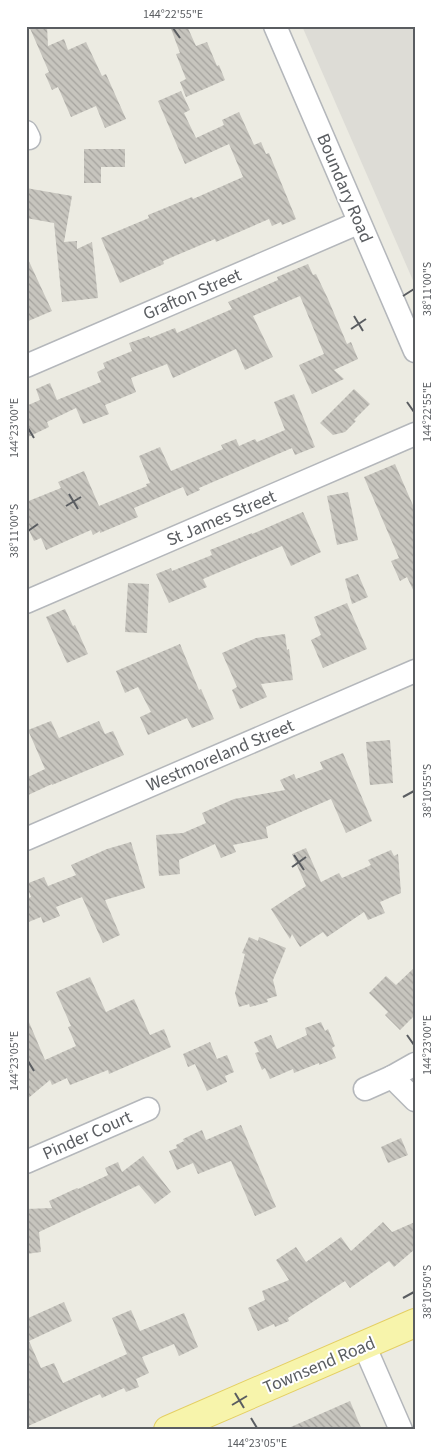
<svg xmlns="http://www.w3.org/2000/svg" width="441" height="1456" font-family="'Source Sans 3',sans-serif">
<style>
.industrial{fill:#dddcd6}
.building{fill:url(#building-back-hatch)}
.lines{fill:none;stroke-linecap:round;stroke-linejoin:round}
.minor-casing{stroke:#b4b7bb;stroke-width:25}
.major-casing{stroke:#e4cf63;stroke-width:30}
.minor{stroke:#fff;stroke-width:22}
.major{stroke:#f7f4ab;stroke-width:28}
.ticks{fill:none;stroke:#5a5d61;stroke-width:2}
.labels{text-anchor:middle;stroke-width:4;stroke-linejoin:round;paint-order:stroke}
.street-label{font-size:18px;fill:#5a5d61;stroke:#fff}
.neatline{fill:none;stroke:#5a5d61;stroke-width:2}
.ticks-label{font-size:12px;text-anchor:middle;fill:#5a5d61}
</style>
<defs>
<pattern id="building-back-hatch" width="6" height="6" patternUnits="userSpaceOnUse" patternTransform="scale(1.25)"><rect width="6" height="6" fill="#c7c5be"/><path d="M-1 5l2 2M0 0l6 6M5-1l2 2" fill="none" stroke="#a5a39e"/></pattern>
</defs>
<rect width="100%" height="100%" fill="#ecebe2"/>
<polygon class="industrial" points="302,26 415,26 415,285"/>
<g class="building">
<polygon points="29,26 47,26 48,46 64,39 68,50 86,42 102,76 106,74 126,119 105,128 96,106 71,117 58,87 52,90 45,74 49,72"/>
<polygon points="170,26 187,26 196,46 207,42 217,66 219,65 225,80 186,97 180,82 186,79 176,54 180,53"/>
<polygon points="181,91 190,110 184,113 196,138 224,125 222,120 239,112 254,145 261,142 266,154 269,153 296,219 282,225 281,222 272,226 269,219 216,242 215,239 163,261 164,264 120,283 101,238 149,218 148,215 192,197 193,199 243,177 229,144 185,164 158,101"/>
<polygon points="84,149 125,149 125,167 101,167 101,183 84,183"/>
<polygon points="26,188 72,196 64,242 77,241 77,249 92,242 98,298 62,302 54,223 26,218"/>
<polygon points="26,255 52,311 26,322"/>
<polygon points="308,264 313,275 316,274 328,299 347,344 351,342 358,359 334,370 344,379 312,394 299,365 324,354 300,296 253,316 273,357 245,370 236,349 173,378 167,364 131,378 136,392 105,405 109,414 83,424 76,408 47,422 49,427 26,438 26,406 40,400 36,389 50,383 57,400 101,382 97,372 105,368 103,363 132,351 129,343 149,336 150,338 175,328 177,333 232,309 228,302 278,280 277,277"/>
<polygon points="354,389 370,404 354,420 356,421 345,432 333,435 320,423"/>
<polygon points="294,394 315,447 295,455 292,448 199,488 200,490 187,496 183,487 134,508 138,517 100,533 100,531 93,535 91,530 46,550 41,538 34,541 26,524 26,502 61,488 58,482 84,471 99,506 147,486 146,484 150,483 139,456 160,447 171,471 223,449 221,445 236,439 239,446 255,439 257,442 285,430 274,402"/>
<polygon points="395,464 415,510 415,594 407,577 400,581 391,561 399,558 364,477"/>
<polygon points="348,492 358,540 337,545 327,496"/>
<polygon points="303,512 321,552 291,566 282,546 203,579 207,587 169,603 156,574 171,568 172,571 212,555 210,550 252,533 252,534"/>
<polygon points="358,574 368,597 352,604 345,579"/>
<polygon points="128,583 149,584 147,633 125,632"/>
<polygon points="347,603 367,649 323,668 311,640 321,635 314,617"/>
<polygon points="65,609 73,626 75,625 88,654 67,663 46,617"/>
<polygon points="285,634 287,650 289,649 293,680 261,684 267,697 240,709 232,690 237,687 222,653 256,638"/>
<polygon points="180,644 199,690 201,689 214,719 192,728 187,718 148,735 140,717 151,712 138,687 125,693 116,671"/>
<polygon points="51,721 59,738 99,721 105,734 113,731 124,755 52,785 52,784 26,796 26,778 45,769 28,730"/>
<polygon points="390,740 393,783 370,785 366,742"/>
<polygon points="343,753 372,821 346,833 331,799 266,827 268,838 233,845 236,852 221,858 215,844 179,860 180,874 159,876 156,835 183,833 206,823 202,813 234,799 285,790 280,780 294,774 296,779 323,769 320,762"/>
<polygon points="131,842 145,888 105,900 120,935 103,943 82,897 56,907 60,916 43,923 41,917 26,923 26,899 31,897 26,884 44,877 48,886 76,875 71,865 107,849"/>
<polygon points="306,848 321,882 339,873 342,878 371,865 368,860 391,850 394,856 398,854 401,893 380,902 385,913 368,920 364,912 327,937 323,932 300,947 292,934 290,939 271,909 306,886 292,854"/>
<polygon points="249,937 258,941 259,937 286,948 273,980 277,996 267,999 268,1002 250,1007 249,1004 239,1007 235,993 245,954 242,953"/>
<polygon points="415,967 415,1015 400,1030 385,1015 388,1012 369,993 386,976 396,985"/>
<polygon points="90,977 106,1012 134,999 150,1035 164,1029 171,1047 109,1074 108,1070 70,1085 67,1078 52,1085 50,1080 26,1100 26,1015 45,1060 76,1046 68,1027 71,1026 56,992"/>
<polygon points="321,1022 325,1031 328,1029 335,1046 332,1048 336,1058 319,1065 319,1063 294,1073 293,1069 270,1079 265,1068 262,1070 255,1053 259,1052 254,1042 271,1035 277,1049 307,1035 305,1028"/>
<polygon points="210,1042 217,1059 227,1055 234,1072 225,1076 227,1082 207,1091 195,1064 188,1067 183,1054"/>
<polygon points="241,1125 276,1207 255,1216 231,1161 198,1174 193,1163 177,1170 169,1151 177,1148 176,1145 184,1141 183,1139 202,1130 206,1140"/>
<polygon points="401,1138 408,1155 388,1163 381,1147"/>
<polygon points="143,1156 171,1192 155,1204 139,1185 39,1232 41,1252 26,1254 26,1209 52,1208 49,1201 77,1188 78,1189 108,1175 105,1168 118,1162 122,1172"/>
<polygon points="383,1222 392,1232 415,1222 415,1249 394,1267 389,1261 350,1288 345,1281 288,1318 289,1321 275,1327 274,1324 258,1331 248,1308 265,1300 262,1291 289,1280 276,1260 296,1247 306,1262 341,1237 351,1251"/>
<polygon points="64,1302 72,1321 29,1341 41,1368 54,1363 63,1383 127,1354 112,1318 131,1310 140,1331 184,1313 198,1347 179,1356 174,1344 142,1357 149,1373 136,1379 139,1387 126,1392 124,1388 102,1398 100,1394 26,1427 26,1319"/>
<polygon points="350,1401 362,1430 284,1430"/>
</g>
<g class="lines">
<defs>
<g id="minor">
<polyline points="275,26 415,351"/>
<polyline points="26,132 29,138"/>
<polyline points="26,366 358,223"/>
<polyline points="26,602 415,434"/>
<polyline points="26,839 415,671"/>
<polyline points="392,1077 415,1100"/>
<polyline points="365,1089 392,1077 415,1064"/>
<polyline points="26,1162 148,1109"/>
<polyline points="364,1345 401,1430"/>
</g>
<polyline id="major" points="168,1430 415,1323"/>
</defs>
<use href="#minor" class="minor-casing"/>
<use href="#major" class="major-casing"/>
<use href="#minor" class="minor"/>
<use href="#major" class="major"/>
</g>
<path class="ticks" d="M173,28L180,38M403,296L414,289M354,316L363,331M351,329L366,319M407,402L414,412M28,428L34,438M69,494L78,509M66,506L81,497M28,531L38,524M403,797L414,791M294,855L304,870M292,867L306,857M407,1035L414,1045M28,1061L34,1071M403,1298L414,1292M235,1393L244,1408M232,1405L247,1396M251,1418L257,1428"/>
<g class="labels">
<g class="street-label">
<text transform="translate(345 188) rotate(67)" y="6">Boundary Road</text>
<text transform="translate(192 294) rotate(-23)" y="6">Grafton Street</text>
<text transform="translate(221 518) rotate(-23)" y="6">St James Street</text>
<text transform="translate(220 755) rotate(-23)" y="6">Westmoreland Street</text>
<text transform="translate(87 1135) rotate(-24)" y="6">Pinder Court</text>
<text transform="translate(319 1365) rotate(-23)" y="6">Townsend Road</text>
</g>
</g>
<rect width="441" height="1456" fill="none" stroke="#ffffff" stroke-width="55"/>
<rect x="28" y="28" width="386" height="1400" class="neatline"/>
<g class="ticks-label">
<text x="173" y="18">144°22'55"E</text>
<text transform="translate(427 289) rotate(-90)" y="4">38°11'00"S</text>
<text transform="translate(427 412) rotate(-90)" y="4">144°22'55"E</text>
<text transform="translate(14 428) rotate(-90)" y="4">144°23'00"E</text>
<text transform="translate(14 531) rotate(-90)" y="4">38°11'00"S</text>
<text transform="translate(427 791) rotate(-90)" y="4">38°10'55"S</text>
<text transform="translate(427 1045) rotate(-90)" y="4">144°23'00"E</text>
<text transform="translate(14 1061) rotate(-90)" y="4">144°23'05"E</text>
<text transform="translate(427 1292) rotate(-90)" y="4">38°10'50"S</text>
<text x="257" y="1447">144°23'05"E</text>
</g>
</svg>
